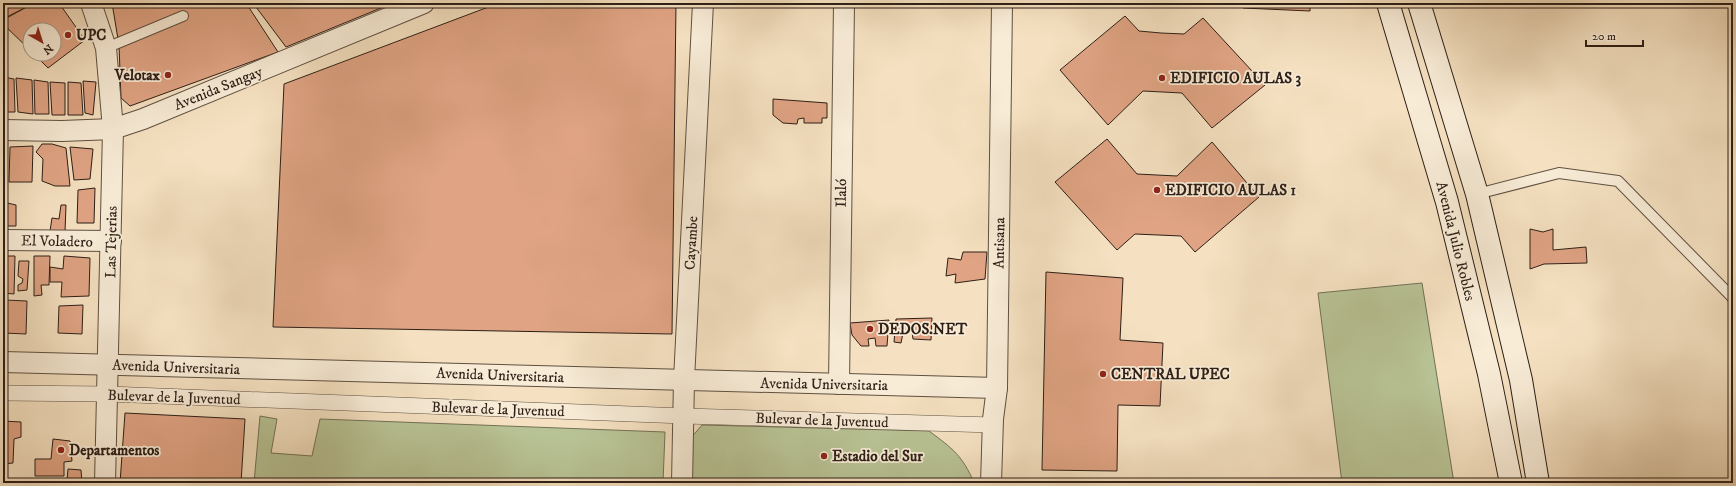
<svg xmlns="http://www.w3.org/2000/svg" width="1736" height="486" font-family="'IM FELL DW Pica',serif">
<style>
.green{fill:#b8c395;stroke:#727156}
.building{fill:#e0a484;stroke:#2d1f17}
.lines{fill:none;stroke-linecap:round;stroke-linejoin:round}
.service-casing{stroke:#5f5042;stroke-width:12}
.pedestrian-casing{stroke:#5f5042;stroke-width:16}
.minor-casing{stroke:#5f5042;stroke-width:22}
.secondary-casing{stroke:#2d1f17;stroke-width:24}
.service{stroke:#f8ecd7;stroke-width:10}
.pedestrian{stroke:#f8ecd7;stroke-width:15}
.minor{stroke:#f8ecd7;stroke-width:20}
.secondary{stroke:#f8ecd7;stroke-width:22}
.poi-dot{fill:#8f2418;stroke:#f8ecd7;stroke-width:1.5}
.labels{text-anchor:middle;stroke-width:3.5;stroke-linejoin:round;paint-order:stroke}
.poi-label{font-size:15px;font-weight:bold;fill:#2d1f17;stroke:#f8ecd7;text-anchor:start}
.street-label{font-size:15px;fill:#2d1f17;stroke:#f8ecd7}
</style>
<rect width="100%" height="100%" fill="#f5e1c1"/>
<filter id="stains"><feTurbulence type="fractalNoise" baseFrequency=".005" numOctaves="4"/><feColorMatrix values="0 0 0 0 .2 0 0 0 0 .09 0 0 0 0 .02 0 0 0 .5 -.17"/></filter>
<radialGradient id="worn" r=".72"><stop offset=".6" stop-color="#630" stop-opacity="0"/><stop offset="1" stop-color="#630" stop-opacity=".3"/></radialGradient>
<g class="green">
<polygon points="1422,283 1454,483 1342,483 1318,293"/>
<polygon points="260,416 277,419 271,453 312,456 320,419 665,432 663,483 254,483"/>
<path d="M702,425L929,431C952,448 963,456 974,483H689L690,439Z"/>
</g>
<g class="building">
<polygon points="3,3 34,3 3,19"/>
<polygon points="34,3 59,3 85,40 48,68 34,54 54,54 54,30 30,30 30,50 3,24 3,20"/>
<polygon points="112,3 246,3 278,52 130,106 121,98 119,45"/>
<polygon points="253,3 393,3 286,47"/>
<polygon points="499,3 676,3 672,334 273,327 284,84"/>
<polygon points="1243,3 1310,3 1310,11 1243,8"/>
<polygon points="1125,16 1139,31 1161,33 1184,34 1203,18 1265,85 1212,128 1182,93 1143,91 1108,125 1060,70"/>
<polygon points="3,77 14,79 15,112 3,112"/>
<polygon points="16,78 32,80 33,114 18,112"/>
<polygon points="34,80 48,82 49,114 35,114"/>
<polygon points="83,81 96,82 93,115 85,113"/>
<polygon points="50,82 65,83 65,115 52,115"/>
<polygon points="68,82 81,83 83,115 68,115"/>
<polygon points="773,99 827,103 827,118 822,118 822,123 804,123 804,118 798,119 797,124 783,123 773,115"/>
<polygon points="1107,139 1137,174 1177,176 1212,142 1259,197 1195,252 1181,236 1135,234 1117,250 1055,182"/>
<polygon points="42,144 52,144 66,148 70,186 55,186 42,181 43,159 36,152"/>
<polygon points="33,146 32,182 9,182 10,147"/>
<polygon points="70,147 93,149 90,179 74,180"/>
<polygon points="95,188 94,223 77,223 78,190"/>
<polygon points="3,202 16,205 16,226 3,226"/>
<polygon points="61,205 66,205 65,232 50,231 52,218 59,219"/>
<polygon points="1530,229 1543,232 1553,229 1553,250 1586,247 1587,263 1544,264 1530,269"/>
<polygon points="963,252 987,252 985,279 955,283 956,274 946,276 948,258 961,260"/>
<polygon points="3,256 15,256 14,294 3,293"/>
<polygon points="34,256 50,256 49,285 41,285 42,295 34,296"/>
<polygon points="64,256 90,258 89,296 61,297 62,282 50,282 50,267 63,269"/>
<polygon points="19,261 29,261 27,290 18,291 18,285 22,283 23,279 18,276"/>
<polygon points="1046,272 1123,278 1120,340 1163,343 1160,406 1118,405 1117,471 1042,470"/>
<polygon points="5,300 27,301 26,334 3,333"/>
<polygon points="83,305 82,334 58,333 59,306"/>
<polygon points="932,318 931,340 913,339 912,332 903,333 901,343 894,342 896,319"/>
<polygon points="889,320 887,346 876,346 875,338 868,339 869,346 861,346 852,335 850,323"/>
<polygon points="125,413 245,419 241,483 120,483"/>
<polygon points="3,421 21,422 21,437 14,439 13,463 3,464"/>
<polygon points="53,439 70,441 72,461 64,462 64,476 35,476 35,459 51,459"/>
<polygon points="68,469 81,470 82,483 60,483 59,480 67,480"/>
</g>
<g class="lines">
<defs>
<g id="service">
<polyline points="106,48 183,16"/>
<polyline points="1477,194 1559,173 1618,181 1733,298"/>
</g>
<polyline id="pedestrian" points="3,393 108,394 684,416 993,425"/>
<g id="minor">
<polyline points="91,3 106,48 113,129 105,483"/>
<polyline points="3,130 62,131 113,129 143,119 424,3"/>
<polyline points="3,240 111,241"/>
<polyline points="3,362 997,388"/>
<polyline points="839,384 844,3"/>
<polyline points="682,483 684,380 703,3"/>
<polyline points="991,483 993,419 997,388 1002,3"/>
</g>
<g id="secondary">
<polyline points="1388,3 1447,202 1489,374 1511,483"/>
<polyline points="1419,3 1477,194 1521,380 1538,483"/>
</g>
</defs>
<use href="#service" class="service-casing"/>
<use href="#pedestrian" class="pedestrian-casing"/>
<use href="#minor" class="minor-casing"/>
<use href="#secondary" class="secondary-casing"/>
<use href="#service" class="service"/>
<use href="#pedestrian" class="pedestrian"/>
<use href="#minor" class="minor"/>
<use href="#secondary" class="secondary"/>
</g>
<g class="poi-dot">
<circle cx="68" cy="35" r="4"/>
<circle cx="168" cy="75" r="4"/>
<circle cx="1162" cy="78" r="4"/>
<circle cx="1157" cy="190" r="4"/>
<circle cx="870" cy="329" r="4"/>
<circle cx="1103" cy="374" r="4"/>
<circle cx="61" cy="450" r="4"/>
<circle cx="824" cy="456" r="4"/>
</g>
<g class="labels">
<g class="poi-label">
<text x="76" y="40">UPC</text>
<text x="160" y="80" text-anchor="end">Velotax</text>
<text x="1170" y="83">EDIFICIO AULAS 3</text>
<text x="1165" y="195">EDIFICIO AULAS 1</text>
<text x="878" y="334">DEDOS.NET</text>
<text x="1111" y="379">CENTRAL UPEC</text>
<text x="69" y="455">Departamentos</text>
<text x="832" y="461">Estadio del Sur</text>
</g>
<g class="street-label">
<text transform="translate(218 88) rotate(-22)" y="5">Avenida Sangay</text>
<text transform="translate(841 193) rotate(-89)" y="5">Ilaló</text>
<text transform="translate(57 241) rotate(1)" y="5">El Voladero</text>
<text transform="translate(1456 241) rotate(76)" y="5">Avenida Julio Robles</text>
<text transform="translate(111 242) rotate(-89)" y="5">Las Tejerias</text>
<text transform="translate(691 243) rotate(-87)" y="5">Cayambe</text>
<text transform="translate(999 243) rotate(-89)" y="5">Antisana</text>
<text transform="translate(176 367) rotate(2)" y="5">Avenida Universitaria</text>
<text transform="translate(500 375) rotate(2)" y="5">Avenida Universitaria</text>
<text transform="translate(824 384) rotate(1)" y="5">Avenida Universitaria</text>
<text transform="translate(174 397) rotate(2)" y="5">Bulevar de la Juventud</text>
<text transform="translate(498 409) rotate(2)" y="5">Bulevar de la Juventud</text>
<text transform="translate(822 420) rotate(2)" y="5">Bulevar de la Juventud</text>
</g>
</g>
<rect width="1736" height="486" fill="none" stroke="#f5e1c1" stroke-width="16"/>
<rect x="4" y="4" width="1728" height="478" fill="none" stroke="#2d1f17" stroke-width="2"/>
<rect x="8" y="8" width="1720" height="470" fill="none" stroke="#2d1f17"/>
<g transform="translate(42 42) rotate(141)"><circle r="19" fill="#f8ecd7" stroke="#a79a8a"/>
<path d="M0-3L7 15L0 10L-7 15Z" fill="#8f2418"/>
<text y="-6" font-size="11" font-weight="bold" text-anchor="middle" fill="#2d1f17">N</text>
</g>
<path d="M1586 40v6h57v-6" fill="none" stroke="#2d1f17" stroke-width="2"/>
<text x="1592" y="40" font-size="12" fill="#2d1f17" stroke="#f8ecd7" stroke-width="3" paint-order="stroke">20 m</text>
<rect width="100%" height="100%" filter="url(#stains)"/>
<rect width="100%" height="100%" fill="url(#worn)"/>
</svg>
